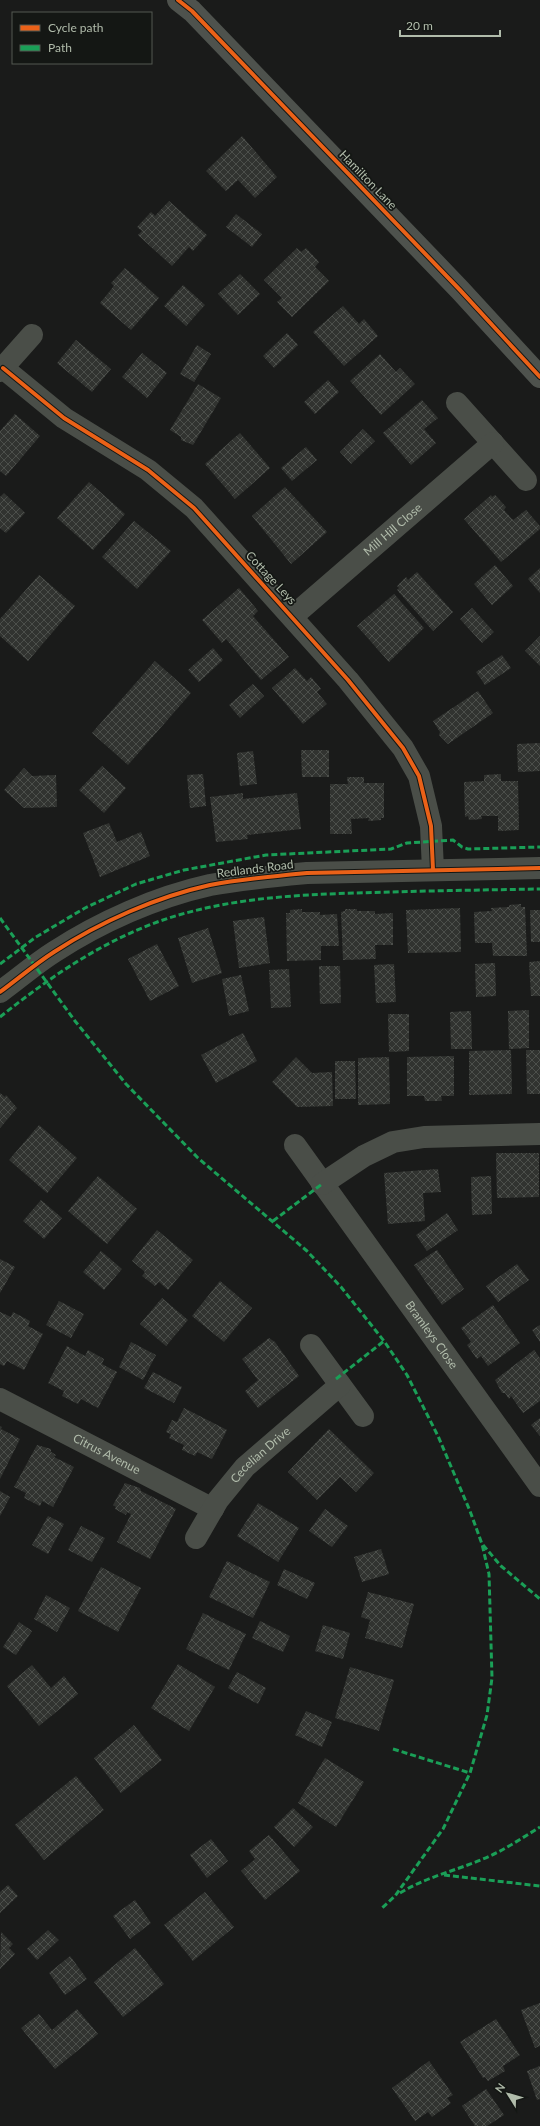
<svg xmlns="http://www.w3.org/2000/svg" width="540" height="2126" font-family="Lato,sans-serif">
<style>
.building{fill:url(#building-cross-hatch)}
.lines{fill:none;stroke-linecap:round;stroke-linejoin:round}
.street{stroke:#4a4e48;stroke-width:22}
.secondary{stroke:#4e524d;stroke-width:22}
.quiet{stroke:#1a9f57;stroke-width:3;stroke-dasharray:6 3;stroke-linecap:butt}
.cycleway-casing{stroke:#141714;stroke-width:6}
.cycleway{stroke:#ea6118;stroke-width:4}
.labels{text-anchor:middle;stroke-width:3.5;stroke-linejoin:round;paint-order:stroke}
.street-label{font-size:12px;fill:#b1bcab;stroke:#141714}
</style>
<defs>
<pattern id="building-cross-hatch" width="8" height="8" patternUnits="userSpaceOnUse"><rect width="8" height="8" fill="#313330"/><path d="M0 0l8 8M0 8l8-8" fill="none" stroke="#4c4f4b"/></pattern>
</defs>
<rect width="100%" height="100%" fill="#1a1b1a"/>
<g class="building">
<polygon points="242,136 277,177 255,198 238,180 226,191 206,171"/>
<polygon points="169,201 207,235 193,251 189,247 172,266 138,235 142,231 137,227 151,212 155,216"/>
<polygon points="236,214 262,234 252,247 226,227"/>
<polygon points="297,248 301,252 306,248 319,262 315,267 329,281 292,317 277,302 282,298 264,280"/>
<polygon points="125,268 159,298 131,330 100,303 114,286 111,283"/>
<polygon points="240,274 260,294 238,315 218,294"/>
<polygon points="183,285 205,305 186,326 164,306"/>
<polygon points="343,306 359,324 364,319 378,336 344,366 313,332"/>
<polygon points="287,333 298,345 274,368 263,356"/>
<polygon points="76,340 111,369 92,392 57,363"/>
<polygon points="197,345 211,354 194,382 180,374"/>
<polygon points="142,353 167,373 147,398 122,377"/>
<polygon points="380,354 396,372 400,368 415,384 381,415 350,381"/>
<polygon points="328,380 339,392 315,414 304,402"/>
<polygon points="198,384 221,398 193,445 181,440 181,437 170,430"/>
<polygon points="422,400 438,418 424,429 436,443 411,465 383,433"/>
<polygon points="15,414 40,436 6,476 0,471 0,431"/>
<polygon points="363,429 375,441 351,464 340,452"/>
<polygon points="240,433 270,468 235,499 205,464"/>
<polygon points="306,447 317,460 292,481 281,468"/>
<polygon points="89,482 125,514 93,550 57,518"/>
<polygon points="285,487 327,532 291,564 252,516"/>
<polygon points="4,493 25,513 6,533 0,528 0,497"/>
<polygon points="491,495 492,497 495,495 506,507 504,510 513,520 526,510 540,526 540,529 501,562 464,519"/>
<polygon points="134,521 171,551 137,589 102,557"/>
<polygon points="495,565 513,586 492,605 474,584"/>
<polygon points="540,568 540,593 528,579"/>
<polygon points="417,572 453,612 433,631 397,590 399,588 397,586 406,577 408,580"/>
<polygon points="39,575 75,606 28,661 0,636 0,619"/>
<polygon points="239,588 258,611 253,616 289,657 261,680 226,639 222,643 202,620"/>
<polygon points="394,594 424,628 389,662 357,626"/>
<polygon points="472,608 494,632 482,643 460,619"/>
<polygon points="540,636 540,666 525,651"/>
<polygon points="213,648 223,660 199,682 188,670"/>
<polygon points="502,655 511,668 485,685 476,672"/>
<polygon points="155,661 191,693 128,765 92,733"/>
<polygon points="295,668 307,681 311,677 321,689 317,692 327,704 303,724 272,688"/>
<polygon points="253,684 264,696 240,718 229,705"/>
<polygon points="478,691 493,713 448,744 439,735 440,732 433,721"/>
<polygon points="540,743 540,771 518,772 517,744"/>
<polygon points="301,750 329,750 329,777 302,777"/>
<polygon points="253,751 257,784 240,786 237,753"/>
<polygon points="102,766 126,788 104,813 79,790"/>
<polygon points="24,768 32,776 56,775 57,807 24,808 4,790"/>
<polygon points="203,774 206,806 190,808 187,775"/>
<polygon points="501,774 501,781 518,781 519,830 498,831 498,816 481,816 482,819 469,820 468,816 465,817 464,782 484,781 484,775"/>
<polygon points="347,777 364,777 364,783 384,783 384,818 381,818 381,820 368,821 369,818 351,819 352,834 330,834 330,784 348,784"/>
<polygon points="243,793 243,799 297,793 301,829 247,835 248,839 216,842 210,797"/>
<polygon points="109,823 117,842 141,832 150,856 100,877 83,833"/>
<polygon points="521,904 521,907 525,907 527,956 493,956 492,943 475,943 474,912 492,911 491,908 509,907 509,905"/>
<polygon points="460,908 461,952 408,953 406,910"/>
<polygon points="302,909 302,912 320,912 320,915 337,914 339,946 321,946 321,960 287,961 286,913 290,913 290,910"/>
<polygon points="345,909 357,909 357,911 375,911 375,914 393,913 393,945 375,945 376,959 343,960 341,912 345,911"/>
<polygon points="530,910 540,910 540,942 531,942"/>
<polygon points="264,917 270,963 239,968 233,921"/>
<polygon points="208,928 222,973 192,983 178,938"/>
<polygon points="157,944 179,986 150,1001 128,959"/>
<polygon points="540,961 540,996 531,996 529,962"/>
<polygon points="495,963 496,996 476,997 475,964"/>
<polygon points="394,964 396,1002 376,1003 374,965"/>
<polygon points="319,966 340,966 341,1003 320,1004"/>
<polygon points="289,969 291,1007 271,1008 269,970"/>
<polygon points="241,975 249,1011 229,1016 222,979"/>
<polygon points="529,1010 529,1048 509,1049 508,1011"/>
<polygon points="471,1011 472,1049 451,1049 450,1012"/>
<polygon points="388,1014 409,1014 409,1051 389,1052"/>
<polygon points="243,1033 257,1061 216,1083 201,1055"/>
<polygon points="511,1050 512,1094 469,1095 469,1051"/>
<polygon points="526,1050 540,1050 540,1094 527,1094"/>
<polygon points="454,1056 454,1096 441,1096 442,1101 425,1101 424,1096 407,1096 407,1057"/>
<polygon points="296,1057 312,1073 332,1072 333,1106 297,1107 272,1082"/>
<polygon points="389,1057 390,1104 358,1105 358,1058"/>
<polygon points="335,1061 355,1061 356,1099 335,1099"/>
<polygon points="0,1093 5,1097 6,1095 17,1108 0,1128"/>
<polygon points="39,1125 77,1158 47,1193 9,1160"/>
<polygon points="496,1153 539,1153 539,1197 497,1198"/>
<polygon points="438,1169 441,1192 423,1193 425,1221 388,1224 384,1173"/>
<polygon points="98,1176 137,1209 107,1244 68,1211"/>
<polygon points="491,1176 492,1214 472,1215 471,1177"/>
<polygon points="41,1200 62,1218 44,1239 23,1221"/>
<polygon points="447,1213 458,1230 427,1251 416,1235"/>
<polygon points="157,1230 193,1260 168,1290 159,1282 155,1286 142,1276 145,1272 132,1261"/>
<polygon points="437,1250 464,1289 442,1305 414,1265"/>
<polygon points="101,1251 122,1269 104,1290 83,1272"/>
<polygon points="0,1259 15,1267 0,1293"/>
<polygon points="517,1264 529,1280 498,1302 486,1286"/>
<polygon points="220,1281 252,1308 224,1342 192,1316"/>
<polygon points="162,1298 188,1320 166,1346 140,1324"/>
<polygon points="59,1301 84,1314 71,1338 46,1325"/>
<polygon points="493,1305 520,1343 488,1366 481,1356 477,1359 467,1345 471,1342 461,1328"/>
<polygon points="0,1312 11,1317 13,1312 30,1321 28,1326 43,1334 24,1370 7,1361 4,1366 0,1364"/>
<polygon points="540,1325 540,1342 532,1330"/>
<polygon points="269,1338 275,1342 299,1376 258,1408 245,1391 258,1380 242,1359"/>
<polygon points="131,1342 156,1355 143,1380 119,1367"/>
<polygon points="67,1346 85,1356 88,1350 104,1359 102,1364 117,1372 98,1408 81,1399 78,1404 62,1396 64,1391 48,1383"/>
<polygon points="534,1350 540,1358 540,1401 523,1413 511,1396 509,1399 505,1393 502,1393 495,1380"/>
<polygon points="153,1372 182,1387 174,1403 144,1388"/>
<polygon points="184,1408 227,1430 212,1459 197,1452 195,1456 182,1450 184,1445 169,1438 171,1434 166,1432 172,1420 177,1422"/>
<polygon points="540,1418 540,1436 531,1425"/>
<polygon points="0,1426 2,1427 1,1429 20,1439 0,1479"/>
<polygon points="329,1429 374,1473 356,1492 340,1477 317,1500 288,1472"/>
<polygon points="37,1445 51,1449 51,1452 56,1455 54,1457 74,1467 53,1507 42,1501 40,1506 24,1498 26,1493 14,1487"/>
<polygon points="125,1483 140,1488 141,1491 176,1509 150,1559 117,1542 131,1514 127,1512 126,1515 115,1509 116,1507 113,1505"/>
<polygon points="0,1491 10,1497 0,1516"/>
<polygon points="258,1503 299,1528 278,1562 237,1536"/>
<polygon points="325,1509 348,1526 332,1547 309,1531"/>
<polygon points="48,1516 64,1524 48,1554 32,1545"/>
<polygon points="81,1526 105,1538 92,1562 68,1550"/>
<polygon points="381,1549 389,1574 362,1582 354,1557"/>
<polygon points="227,1561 270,1582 253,1618 209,1597"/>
<polygon points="101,1567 141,1588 118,1632 78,1611"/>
<polygon points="284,1569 315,1583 307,1599 277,1585"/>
<polygon points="368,1592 414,1604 402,1648 365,1638 370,1620 361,1617"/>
<polygon points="46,1595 70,1608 57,1632 34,1619"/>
<polygon points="203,1613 246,1634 229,1670 186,1649"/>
<polygon points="260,1621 290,1636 283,1652 252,1638"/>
<polygon points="19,1622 32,1631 16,1655 3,1647"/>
<polygon points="323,1625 350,1633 343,1659 315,1651"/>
<polygon points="178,1664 215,1687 189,1731 151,1708"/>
<polygon points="32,1665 51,1688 64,1676 78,1694 39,1726 7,1686"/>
<polygon points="350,1667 394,1680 379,1731 335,1718"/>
<polygon points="237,1672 266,1688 258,1704 228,1688"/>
<polygon points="306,1711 332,1722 322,1747 295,1735"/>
<polygon points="134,1725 162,1760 121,1793 94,1758"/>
<polygon points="325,1758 364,1782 336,1827 298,1803"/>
<polygon points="76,1776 104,1810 44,1860 15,1825"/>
<polygon points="293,1808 313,1827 294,1847 274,1827"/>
<polygon points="269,1835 300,1871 265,1900 241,1871 255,1859 249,1851"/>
<polygon points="211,1839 228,1861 207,1878 190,1855"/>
<polygon points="8,1885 18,1896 0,1913 0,1892"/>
<polygon points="205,1892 234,1927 193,1961 164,1925"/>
<polygon points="135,1900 151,1923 130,1939 113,1916"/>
<polygon points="48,1930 59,1940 37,1960 27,1949"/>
<polygon points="1,1932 13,1944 9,1948 15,1954 0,1969"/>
<polygon points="135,1948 164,1984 123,2017 94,1982"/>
<polygon points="70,1956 87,1979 65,1995 49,1973"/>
<polygon points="540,2003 540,2046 535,2048 521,2010"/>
<polygon points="77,2009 98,2034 55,2069 21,2028 39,2014 52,2030"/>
<polygon points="496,2019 520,2055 503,2066 505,2071 488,2081 485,2077 483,2078 460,2042"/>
<polygon points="429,2061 453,2095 447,2098 451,2103 432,2117 428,2112 415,2121 392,2088"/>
<polygon points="540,2066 540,2099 537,2100 527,2071"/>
<polygon points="486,2089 504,2115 487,2126 475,2126 462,2106"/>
</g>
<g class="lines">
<g class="street">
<polyline points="3,368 64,418 148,470 194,508 348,680 403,748 419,776 431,826 433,870"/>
<polyline points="0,371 32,335"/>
<polyline points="457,403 526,480"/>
<path id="s1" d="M293,616L493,443"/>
<path d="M0,992C18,979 35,964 54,952C100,922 156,897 210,885C242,879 275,876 307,873L540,868"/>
<path id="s2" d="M295,1145L540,1486"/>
<polyline points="322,1184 364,1156 393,1142 424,1137 540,1134"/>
<polyline points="311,1345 363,1416"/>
<path id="s3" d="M0,1399L213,1509"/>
<path id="s4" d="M196,1538L218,1500L245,1467L340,1385"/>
</g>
<polyline class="secondary" points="178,0 192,11 460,290 540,377"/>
<g class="quiet">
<polyline points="0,918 75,1021 126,1084 198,1158 307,1251 341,1287 384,1341 407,1375 438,1436 470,1511 482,1544 489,1574 492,1678 487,1715 470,1773 443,1829 395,1896 381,1909"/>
<polyline points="0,964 36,937 85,908 136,884 184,870 266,855 391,849 407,843 453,840 462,847 468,849 540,847"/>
<path d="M0,1017C49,978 99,943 160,921C223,899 289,895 356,893C417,891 479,890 540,889"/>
<polyline points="273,1221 322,1184"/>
<polyline points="336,1379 384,1341"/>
<polyline points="483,1545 501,1566 540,1599"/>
<polyline points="393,1749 470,1773"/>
<polyline points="444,1875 540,1886"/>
<path d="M400,1893C426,1877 455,1871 483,1859C503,1851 522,1838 540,1827"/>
</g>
<defs>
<g id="cycleway">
<polyline points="178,0 192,11 460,290 540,377"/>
<polyline points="3,368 64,418 148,470 194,508 348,680 403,748 419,776 431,826 433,870"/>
<path d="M0,992C18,979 35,964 54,952C100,922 156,897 210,885C242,879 275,876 307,873L540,868"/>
</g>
</defs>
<use href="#cycleway" class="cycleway-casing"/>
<use href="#cycleway" class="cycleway"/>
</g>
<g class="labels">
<g class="street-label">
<text transform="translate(368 180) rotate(46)" y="4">Hamilton Lane</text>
<text dy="4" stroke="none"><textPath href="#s1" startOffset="132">Mill Hill Close</textPath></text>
<text transform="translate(271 578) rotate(47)" y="4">Cottage Leys</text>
<text transform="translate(255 869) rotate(-7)" y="4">Redlands Road</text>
<text dy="4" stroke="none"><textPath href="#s2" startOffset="234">Bramleys Close</textPath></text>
<text dy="4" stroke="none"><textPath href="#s3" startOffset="120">Citrus Avenue</textPath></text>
<text dy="4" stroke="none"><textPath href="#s4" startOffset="106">Cecelian Drive</textPath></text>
</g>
</g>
<rect x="12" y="12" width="140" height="52" fill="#141714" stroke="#535950"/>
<rect x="20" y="25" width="20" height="6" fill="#ea6118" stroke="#535950"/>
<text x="48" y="32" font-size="12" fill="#b1bcab">Cycle path</text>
<rect x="20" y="45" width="20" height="6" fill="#1a9f57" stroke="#535950"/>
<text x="48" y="52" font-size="12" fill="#b1bcab">Path</text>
<g transform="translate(508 2094) rotate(307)" stroke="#141714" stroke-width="3" paint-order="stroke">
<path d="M0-3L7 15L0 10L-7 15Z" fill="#b1bcab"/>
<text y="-6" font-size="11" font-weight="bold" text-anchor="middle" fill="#b1bcab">N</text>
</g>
<path d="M400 30v6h100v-6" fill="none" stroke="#b1bcab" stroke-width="2"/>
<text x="406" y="30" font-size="12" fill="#b1bcab" stroke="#141714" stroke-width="3" paint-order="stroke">20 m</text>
</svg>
